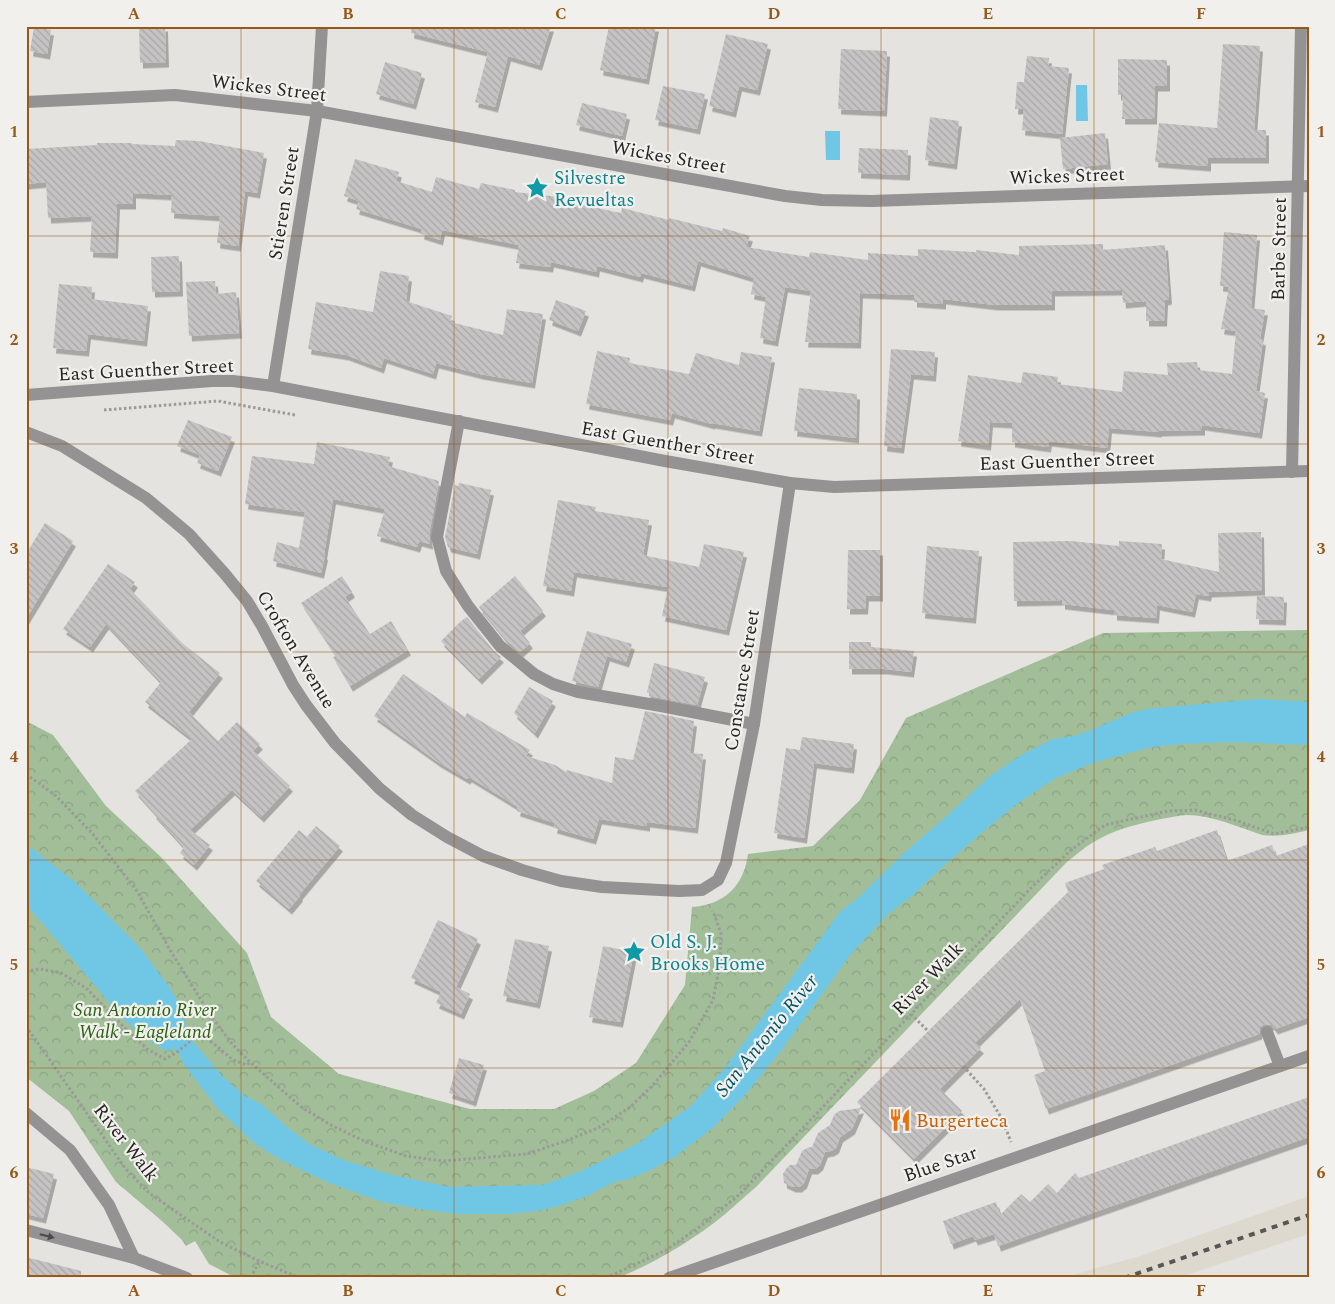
<svg xmlns="http://www.w3.org/2000/svg" width="1335" height="1304" font-family="Spectral,serif">
<style>
.built{fill:#ddd9ce}
.park{fill:url(#park-crowns)}
.water{fill:#6fc7e5}
.building{fill:url(#building-back-hatch);filter:url(#shadow)}
.lines{fill:none;stroke-linecap:round;stroke-linejoin:round}
.path{stroke:#9b9a98;stroke-width:3;stroke-dasharray:2.5 2.5;stroke-linecap:butt}
.lane{stroke:#949293;stroke-width:12}
.street{stroke:#949293;stroke-width:12}
.rail{stroke:#585755;stroke-width:4;stroke-dasharray:6 6;stroke-linecap:butt}
.oneway{fill:#4c4b4b}
.grid{fill:none;stroke:#955919;stroke-width:1;stroke-opacity:0.55}
.labels{text-anchor:middle;stroke-width:4.5;stroke-linejoin:round;paint-order:stroke}
.street-label{font-size:19px;fill:#262524;stroke:#f1f0ec}
.culture-label{font-size:19px;fill:#0d838f;stroke:#f1f0ec;text-anchor:start}
.park-label{font-size:19px;font-style:italic;fill:#2a6111;stroke:#f1f0ec}
.food-label{font-size:19px;fill:#c56008;stroke:#f1f0ec;text-anchor:start}
.water-label{font-size:20px;font-style:italic;fill:#005165;stroke:#f1f0ec}
.neatline{fill:none;stroke:#955919;stroke-width:2}
.grid-label{font-size:16px;text-anchor:middle;font-weight:bold;fill:#955919}
</style>
<defs>
<pattern id="park-crowns" width="20" height="18" patternUnits="userSpaceOnUse" patternTransform="scale(1.25)"><rect width="20" height="18" fill="#a2be99"/><path d="M2 6a3 3 0 1 1 6 0M12 15a3 3 0 1 1 6 0" fill="none" stroke="#8ba384"/></pattern>
<pattern id="building-back-hatch" width="6" height="6" patternUnits="userSpaceOnUse" patternTransform="scale(1.25)"><rect width="6" height="6" fill="#c6c3c5"/><path d="M-1 5l2 2M0 0l6 6M5-1l2 2" fill="none" stroke="#aaa7a9"/></pattern>
<filter id="shadow"><feDropShadow dx="3" dy="5.5" stdDeviation="0" flood-color="#0004"/></filter>
</defs>
<rect width="100%" height="100%" fill="#e4e3df"/>
<polygon class="built" points="1309,1196 1309,1234 1178,1278 1062,1278 1140,1256"/>
<path class="park" d="M1309,630V830C1292,834 1279,837 1262,835C1238,827 1212,815 1186,815C1162,818 1122,826 1101,838C1088,844 1077,854 1066,863L756,1187C745,1196 735,1206 724,1215C692,1241 656,1262 618,1278H236L209,1264L195,1241L186,1246L182,1240L162,1221L116,1182L69,1111L26,1077V721L53,735L106,806L162,858L247,953L271,1017L339,1074L470,1109H554L594,1091L636,1063L685,985L692,907C724,905 744,886 748,854L813,846L860,800L906,718L1103,633Z"/>
<g class="water">
<polygon points="1076,85 1087,85 1088,121 1076,121"/>
<polygon points="825,131 840,131 840,160 826,160"/>
<polygon points="1259,699 1309,702 1309,745 1230,742 1180,744 1152,747 1103,760 1085,766 1054,779 1017,804 980,834 939,870 913,895 888,914 851,954 781,1051 744,1096 714,1127 676,1156 651,1170 629,1179 614,1182 587,1196 562,1205 538,1211 509,1214 458,1214 419,1209 382,1202 329,1183 279,1159 254,1143 218,1109 182,1062 180,1056 175,1049 166,1051 146,1038 124,1020 26,904 26,844 75,882 140,948 167,984 177,1000 184,1015 185,1026 189,1037 223,1077 245,1096 261,1104 287,1127 309,1144 343,1160 392,1175 450,1187 543,1185 579,1172 637,1144 691,1106 725,1068 840,912 859,897 902,855 948,815 990,776 1023,754 1053,739 1074,736 1089,731 1131,713 1147,709"/>
</g>
<g class="building">
<polygon points="139,26 165,26 166,62 140,63"/>
<polygon points="412,26 551,26 539,65 508,56 495,107 475,102 488,52 411,33"/>
<polygon points="609,26 656,26 646,79 600,70"/>
<polygon points="34,27 51,30 47,54 30,51"/>
<polygon points="726,34 768,44 757,90 739,86 733,112 709,106"/>
<polygon points="1223,44 1260,46 1254,130 1266,130 1266,158 1208,158 1208,166 1155,162 1159,123 1217,128"/>
<polygon points="841,49 887,51 884,111 838,109"/>
<polygon points="1027,56 1049,58 1048,66 1069,68 1062,134 1022,130 1024,109 1015,109 1017,82 1024,82"/>
<polygon points="1118,59 1167,60 1167,86 1155,86 1154,119 1122,119 1123,95 1118,95"/>
<polygon points="385,62 422,73 413,104 376,94"/>
<polygon points="663,86 705,94 697,129 655,120"/>
<polygon points="582,103 627,114 622,136 576,125"/>
<polygon points="930,117 959,121 954,164 925,160"/>
<polygon points="1105,133 1108,164 1063,169 1060,138"/>
<polygon points="176,140 199,141 264,153 257,193 245,191 238,246 217,243 220,216 171,213 172,195 133,193 133,204 117,204 115,253 90,252 92,216 48,218 46,182 26,184 26,149 97,145 97,143 132,143 132,144 175,146"/>
<polygon points="859,148 908,150 907,175 858,173"/>
<polygon points="355,159 399,172 396,181 432,192 436,177 479,189 481,183 515,190 515,192 559,197 559,200 621,213 622,208 669,220 669,218 722,231 723,228 750,236 746,247 809,257 810,252 868,260 868,253 918,256 918,249 976,252 976,250 1019,255 1019,246 1103,244 1103,250 1165,245 1169,299 1165,300 1164,321 1146,321 1146,301 1123,303 1122,290 1052,291 1052,305 995,305 943,299 943,304 914,302 914,295 860,293 858,343 805,342 811,291 785,287 775,341 760,338 766,297 751,294 754,278 698,261 692,286 641,273 640,277 597,266 596,272 551,262 550,267 516,263 519,245 442,230 440,240 421,234 422,229 356,209 359,201 344,196"/>
<polygon points="1224,232 1257,235 1251,308 1265,310 1260,339 1263,340 1256,391 1265,393 1259,433 1202,425 1202,430 1159,431 1159,432 1109,428 1107,448 1049,441 1048,447 1012,442 1012,423 990,422 988,445 958,441 968,375 1021,383 1023,372 1058,377 1057,384 1122,392 1124,371 1168,375 1167,363 1197,362 1198,370 1232,374 1236,331 1221,329 1229,287 1220,286"/>
<polygon points="179,256 180,291 152,292 151,257"/>
<polygon points="380,271 409,276 406,301 452,316 450,322 503,335 507,309 543,314 532,383 480,374 436,363 433,374 384,358 381,368 346,355 308,349 316,302 373,312"/>
<polygon points="215,281 216,294 236,292 239,333 189,336 186,282"/>
<polygon points="59,284 92,287 91,299 148,306 144,341 88,334 86,351 53,348"/>
<polygon points="556,300 586,311 578,331 549,320"/>
<polygon points="891,349 935,352 933,376 911,374 901,448 884,446"/>
<polygon points="597,351 630,358 629,363 689,374 696,353 739,365 741,352 772,357 759,431 712,423 712,424 672,413 670,420 586,404"/>
<polygon points="799,388 857,394 856,438 794,431"/>
<polygon points="188,420 232,437 218,471 197,463 200,455 177,446"/>
<polygon points="317,442 390,457 388,466 439,481 429,535 430,544 419,541 417,547 377,536 385,509 333,499 324,554 325,555 321,573 273,561 277,542 299,548 305,512 245,504 252,456 314,464"/>
<polygon points="459,483 491,490 477,554 448,547 445,537 455,485 458,486"/>
<polygon points="558,500 596,507 595,511 649,520 643,555 699,567 704,544 744,552 726,630 662,616 668,587 574,572 571,591 543,586"/>
<polygon points="45,523 73,541 26,619 26,554"/>
<polygon points="1261,532 1262,590 1209,592 1208,596 1196,594 1192,612 1157,605 1156,618 1114,615 1114,610 1062,604 1062,600 1014,601 1013,542 1071,541 1119,546 1119,541 1162,544 1161,559 1219,572 1218,533"/>
<polygon points="927,546 979,551 973,618 922,613"/>
<polygon points="848,550 880,550 880,596 866,596 865,609 847,609"/>
<polygon points="108,564 135,582 130,589 182,643 220,673 189,712 218,741 237,722 260,744 253,751 290,786 261,817 232,790 190,830 210,845 194,865 180,853 184,847 153,813 154,812 135,791 192,739 145,702 161,682 106,624 90,647 63,629"/>
<polygon points="342,576 352,592 345,597 370,634 391,621 408,650 350,686 333,657 336,656 301,603"/>
<polygon points="515,576 543,611 520,631 530,643 520,652 506,640 479,607"/>
<polygon points="1257,596 1284,597 1283,620 1256,619"/>
<polygon points="467,617 494,651 501,657 479,679 441,641 460,622"/>
<polygon points="587,631 632,644 626,662 607,656 598,687 572,681"/>
<polygon points="849,642 871,642 871,647 914,651 911,672 885,669 849,669"/>
<polygon points="654,663 705,677 697,705 649,696 649,693 647,692"/>
<polygon points="403,674 465,717 467,713 530,750 526,756 555,765 566,772 567,770 612,783 615,757 633,760 645,711 694,721 690,753 703,754 695,828 647,822 647,826 599,819 593,839 554,828 555,823 517,811 518,807 469,777 467,779 438,762 374,716"/>
<polygon points="529,687 553,701 535,733 514,713"/>
<polygon points="802,737 854,744 851,768 814,763 804,838 774,833 786,748 800,750"/>
<polygon points="316,826 340,846 299,895 300,896 289,909 256,881 299,830 307,837"/>
<polygon points="1217,830 1227,861 1272,845 1276,856 1309,844 1309,1017 1275,1029 1272,1025 1265,1024 1260,1027 1259,1034 1046,1109 1034,1075 1045,1071 1020,999 975,1043 981,1048 940,1089 962,1111 914,1159 857,1102 1068,892 1065,883 1104,869 1102,865 1155,847 1157,851"/>
<polygon points="438,920 478,939 456,987 470,994 461,1014 436,1003 441,992 411,978"/>
<polygon points="515,939 549,946 537,1003 503,996"/>
<polygon points="603,946 634,952 620,1022 589,1017"/>
<polygon points="459,1058 484,1065 473,1101 449,1093"/>
<polygon points="1309,1097 1309,1137 998,1246 994,1234 975,1240 973,1236 951,1244 943,1221 996,1202 1000,1215 1021,1194 1030,1202 1048,1184 1057,1193 1075,1173 1079,1178"/>
<polygon points="861,1108 852,1129 840,1137 836,1148 831,1151 825,1152 820,1165 815,1169 809,1169 804,1183 799,1187 793,1187 784,1183 783,1174 786,1169 790,1165 796,1165 802,1151 807,1148 812,1147 818,1133 830,1125 834,1115 839,1111"/>
<polygon points="26,1167 54,1174 43,1218 26,1214"/>
<polygon points="26,1257 81,1271 81,1278 26,1278"/>
</g>
<g class="lines">
<g class="path">
<polyline points="104,410 218,401 295,415"/>
<polyline points="26,774 56,796 92,833 137,891 170,950 211,1016 232,1044 250,1062 300,1106 329,1124 364,1141 406,1156 443,1161 527,1154 568,1140 598,1128 629,1108 653,1085 689,1042 713,1000 720,964 721,934 715,916 712,911"/>
<polyline points="26,971 40,969 61,973 86,988 122,1025 147,1049 165,1059 176,1053 193,1039 200,1037 207,1038 233,1060 247,1065 250,1062"/>
<polyline points="911,1014 928,1031"/>
<polyline points="26,1026 125,1168 149,1193 220,1242 259,1261 300,1278"/>
<polyline points="963,1066 984,1089 1002,1119 1011,1142"/>
<polyline points="251,1278 259,1261"/>
<polyline points="606,1278 666,1250 698,1228 740,1194 1032,887 1071,850 1105,825 1168,811 1195,810 1238,821 1274,834 1309,827"/>
</g>
<g class="lane">
<polyline points="459,421 437,537 446,571 468,606 500,646 534,674 553,684 578,692 661,706 754,724"/>
<polyline points="1267,1032 1280,1066"/>
<polyline points="26,1113 70,1150 109,1205 134,1258"/>
<polyline points="26,1230 134,1258 187,1278"/>
<polyline points="669,1278 1309,1056"/>
</g>
<g class="street">
<polyline points="26,102 175,95 317,111 785,196 822,200 872,201 1309,186"/>
<polyline points="273,386 317,111 322,26"/>
<polyline points="26,395 212,381 233,381 273,386 665,461 790,483 834,487 1309,471"/>
<polyline points="26,432 62,446 146,498 189,534 225,574 247,601 262,626 293,685 306,705 335,743 380,789 412,815 447,837 483,856 522,870 561,881 602,887 679,891 702,890 718,880 726,863 754,724 790,483"/>
<polyline points="1292,472 1301,26"/>
</g>
<polyline class="rail" points="1124,1278 1309,1215"/>
</g>
<defs><path id="oneway-solid" d="M-6-.8H1V-3.2L6.5 0L1 3.2V.8H-6Z" transform="scale(1.25)"/></defs>
<use class="oneway" href="#oneway-solid" transform="translate(47 1236) rotate(14)"/>
<path class="grid" d="M241,26V1278M454,26V1278M668,26V1278M881,26V1278M1094,26V1278M26,236H1309M26,444H1309M26,652H1309M26,860H1309M26,1068H1309"/>
<defs>
<symbol id="sight-bare" viewBox="-9 -9 18 18"><path d="M0-6L1.8-2.2L6-1.7L2.9 1.2L3.7 5.4L0 3.3L-3.7 5.4L-2.9 1.2L-6-1.7L-1.8-2.2Z" fill="#0f9aa8" stroke="#f1f0ec" stroke-width="2.5" paint-order="stroke"/></symbol>
<symbol id="restaurant-bare" viewBox="-9 -9 18 18"><path d="M-5-6h1v4h1v-4h1v4h1v-4h1v5L-1.5 .5V6h-2V.5L-5-1ZM5-6V6H3V1.5H1.5Q1.5-4 5-6Z" fill="#e8710a" stroke="#f1f0ec" stroke-width="2.5" paint-order="stroke"/></symbol>
</defs>
<g fill-rule="evenodd">
<use href="#sight-bare" x="521" y="172" width="32" height="32"/>
<use href="#sight-bare" x="618" y="936" width="32" height="32"/>
<use href="#restaurant-bare" x="884" y="1104" width="32" height="32"/>
</g>
<g class="labels">
<g class="street-label">
<text transform="translate(269 87) rotate(7)" y="7">Wickes Street</text>
<text transform="translate(669 156) rotate(10)" y="7">Wickes Street</text>
<text transform="translate(1067 175) rotate(-2)" y="7">Wickes Street</text>
<text transform="translate(283 203) rotate(-81)" y="7">Stieren Street</text>
<text transform="translate(1278 249) rotate(-89)" y="7">Barbe Street</text>
<text transform="translate(146 369) rotate(-3)" y="7">East Guenther Street</text>
<text transform="translate(668 442) rotate(10)" y="7">East Guenther Street</text>
<text transform="translate(1067 460) rotate(-2)" y="7">East Guenther Street</text>
<text transform="translate(297 649) rotate(59)" y="7">Crofton Avenue</text>
<text transform="translate(741 680) rotate(-81)" y="7">Constance Street</text>
<text transform="translate(927 978) rotate(-46)" y="7">River Walk</text>
<text transform="translate(127 1142) rotate(52)" y="7">River Walk</text>
<text transform="translate(940 1163) rotate(-19)" y="7">Blue Star</text>
</g>
<g class="culture-label">
<text x="554" y="184">Silvestre<tspan x="554" dy="22">Revueltas</tspan></text>
<text x="650" y="948">Old S. J.<tspan x="650" dy="22">Brooks Home</tspan></text>
</g>
<g class="park-label">
<text x="145" y="1016">San Antonio River<tspan x="145" dy="22">Walk - Eagleland</tspan></text>
</g>
<g class="food-label">
<text x="916" y="1127">Burgerteca</text>
</g>
<g class="water-label">
<text transform="translate(766 1035) rotate(-51)" y="7">San Antonio River</text>
</g>
</g>
<rect width="1335" height="1304" fill="none" stroke="#f1f0ec" stroke-width="55"/>
<rect x="28" y="28" width="1280" height="1248" class="neatline"/>
<g class="grid-label">
<text x="134" y="19">A</text>
<text x="348" y="19">B</text>
<text x="561" y="19">C</text>
<text x="774" y="19">D</text>
<text x="988" y="19">E</text>
<text x="1201" y="19">F</text>
<text x="14" y="137">1</text>
<text x="1321" y="137">1</text>
<text x="14" y="345">2</text>
<text x="1321" y="345">2</text>
<text x="14" y="554">3</text>
<text x="1321" y="554">3</text>
<text x="14" y="762">4</text>
<text x="1321" y="762">4</text>
<text x="14" y="970">5</text>
<text x="1321" y="970">5</text>
<text x="14" y="1178">6</text>
<text x="1321" y="1178">6</text>
<text x="134" y="1296">A</text>
<text x="348" y="1296">B</text>
<text x="561" y="1296">C</text>
<text x="774" y="1296">D</text>
<text x="988" y="1296">E</text>
<text x="1201" y="1296">F</text>
</g>
</svg>
